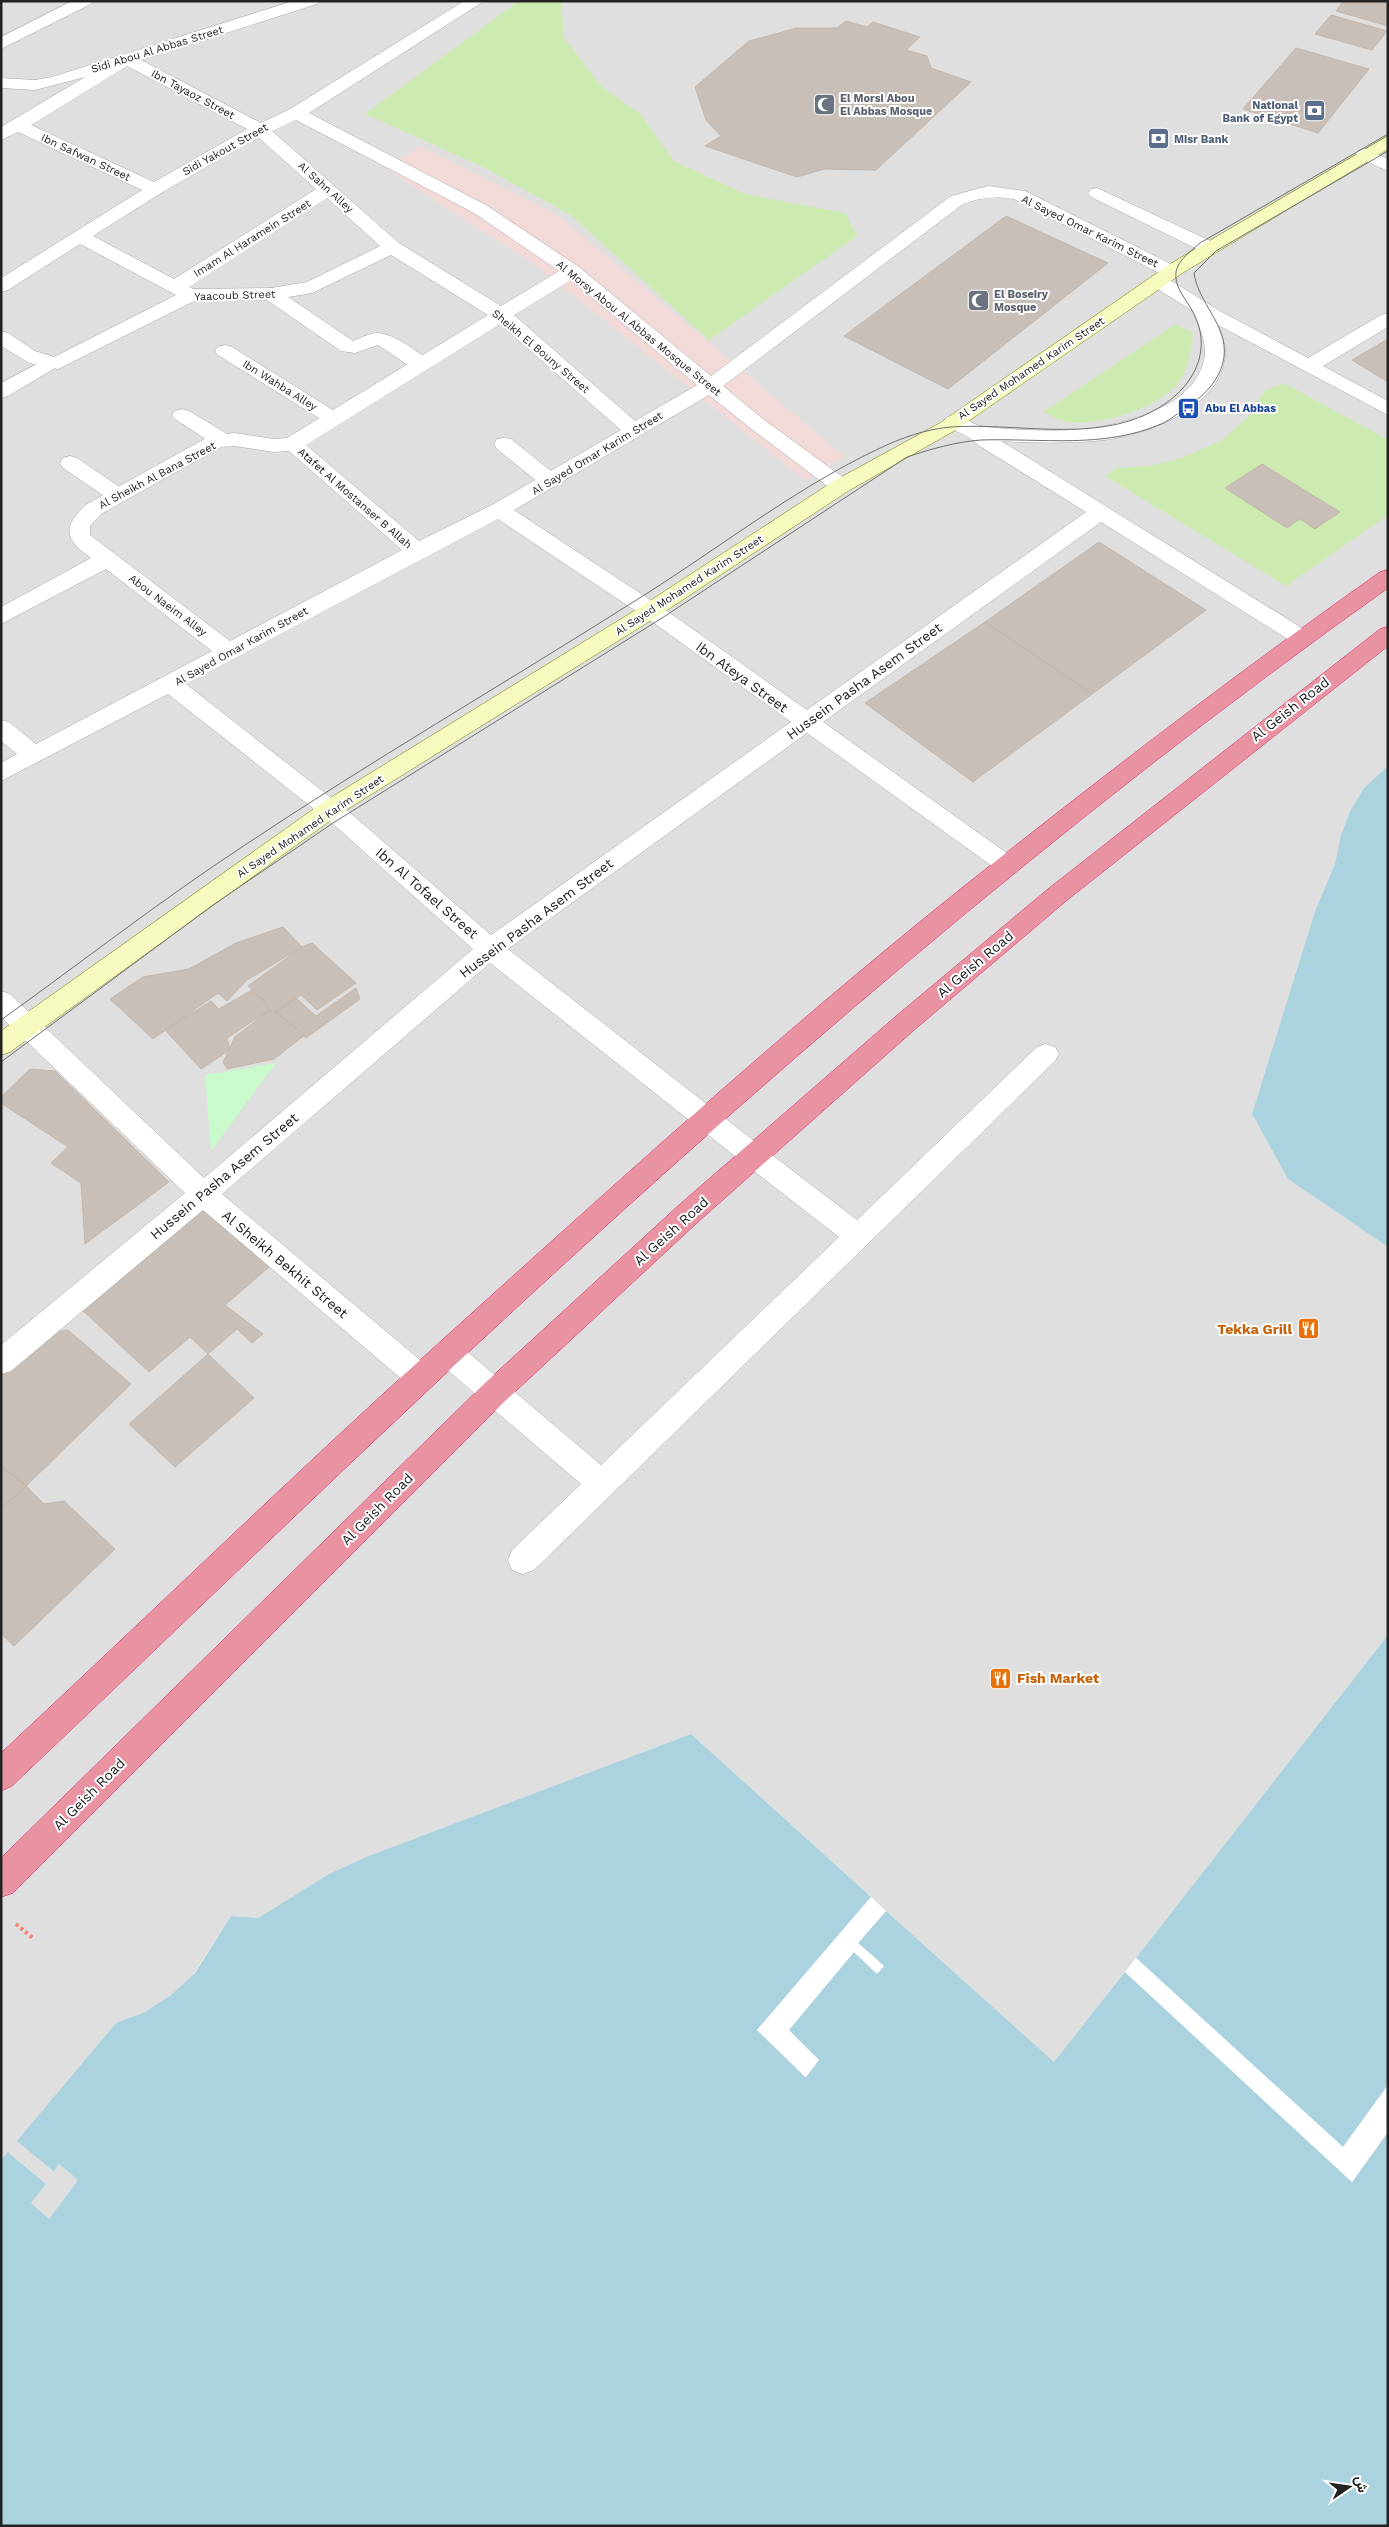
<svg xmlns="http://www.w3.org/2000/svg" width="1389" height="2527" font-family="'Work Sans',Vazirmatn,sans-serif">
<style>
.residential{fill:#e0dfdf}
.commercial{fill:#f2dad9}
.grass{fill:#cdebb0}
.park{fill:#c8facc}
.water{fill:#aad3df}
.pier{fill:#fff}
.building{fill:#c7bfb8;stroke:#c4b6ab}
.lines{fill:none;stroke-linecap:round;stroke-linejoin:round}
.lane-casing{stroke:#a9a9a9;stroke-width:1}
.street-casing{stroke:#a9a9a9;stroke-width:1}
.secondary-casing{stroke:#707d05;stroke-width:1}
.highway-casing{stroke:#dc2a67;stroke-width:1}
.path{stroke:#fa8072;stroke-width:4;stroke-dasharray:3 3;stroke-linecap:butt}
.lane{fill:#fff;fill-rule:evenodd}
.street{fill:#fff;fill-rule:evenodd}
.secondary{fill:#f7fabf;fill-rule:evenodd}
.highway{fill:#e892a2;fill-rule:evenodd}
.tram{stroke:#707070;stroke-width:1}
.labels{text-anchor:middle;stroke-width:4;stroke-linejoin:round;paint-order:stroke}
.far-street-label{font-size:11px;fill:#222;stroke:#fff}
.far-worship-label{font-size:11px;font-weight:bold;fill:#5b616d;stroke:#fff;text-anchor:start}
.far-service-label{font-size:11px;font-weight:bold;fill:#4e5e75;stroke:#fff;text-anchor:end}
.far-transit-label{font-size:11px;font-weight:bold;fill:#164399;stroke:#fff;text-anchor:start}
.street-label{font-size:14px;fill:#222;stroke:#fff}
.food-label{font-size:14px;font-weight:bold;fill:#c56008;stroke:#fff;text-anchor:end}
</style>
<rect width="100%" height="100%" fill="#f2efe9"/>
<polygon class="residential" points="1,1 1388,1 1388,766 1364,788 1350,811 1341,835 1335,864 1315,911 1252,1114 1288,1179 1388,1247 1388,1635 1136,1958 1343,2147 1388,2085 1388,2132 1352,2182 1125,1972 1054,2063 886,1911 858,1943 884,1966 877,1974 854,1952 789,2030 819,2060 806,2077 757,2030 871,1897 691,1734 366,1857 329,1874 258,1918 231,1916 194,1973 171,1995 145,2012 116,2023 18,2141 53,2172 59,2164 78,2180 49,2219 31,2203 46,2184 9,2152 1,2160"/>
<polygon class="commercial" points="419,146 557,215 844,456 806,481 534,264 387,170"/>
<g class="grass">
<polygon points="519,1 561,1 564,38 601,86 641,115 674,161 745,194 845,213 857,236 709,340 571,215 483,167 365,114"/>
<path d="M1176,324L1193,333C1191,351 1189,370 1177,384C1158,408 1098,427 1068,422C1060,421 1051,416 1043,412Z"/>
<polygon points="1284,383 1388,440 1388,515 1286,586 1105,476 1116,468 1150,466 1184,457 1222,440 1247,418 1265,390"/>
</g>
<polygon class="park" points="276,1063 211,1151 205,1075"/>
<g class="water">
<polygon points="1388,766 1388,1247 1288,1179 1252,1114 1315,911 1335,864 1341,835 1350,811 1364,788"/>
<polygon points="1388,1635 1388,2085 1343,2148 1136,1958"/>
<polygon points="691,1734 871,1897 757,2030 805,2077 819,2060 788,2030 854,1952 877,1973 883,1965 858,1943 886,1911 1054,2062 1125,1972 1352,2182 1388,2132 1388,2526 1,2526 1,2160 8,2152 46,2184 31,2203 49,2219 78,2180 59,2164 54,2172 17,2141 116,2023 145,2012 171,1995 195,1973 231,1916 258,1918 329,1874 366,1857"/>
</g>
<g class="pier">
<polygon points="871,1897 886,1911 858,1943 884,1966 877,1974 854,1952 789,2030 819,2060 806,2077 757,2030"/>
<polygon points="1136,1958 1343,2147 1388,2085 1388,2132 1352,2182 1125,1972"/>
</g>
<g class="building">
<polygon points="1343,1 1388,1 1388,26 1336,11"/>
<polygon points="1331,15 1387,31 1372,50 1315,34"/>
<polygon points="846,21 867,27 873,22 920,37 906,50 927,56 931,68 971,82 876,170 824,169 797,177 705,146 721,136 706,120 695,87 749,41 797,28 837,28"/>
<polygon points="1296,48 1369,69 1318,133 1243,109"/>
<polygon points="1006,216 1108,263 948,389 844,336"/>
<polygon points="1388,339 1388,382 1352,360"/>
<polygon points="1262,464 1340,512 1315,529 1300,519 1287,528 1225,488"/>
<polygon points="1099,542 1206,610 1092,694 985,622"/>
<polygon points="985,622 1092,694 973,782 865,703"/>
<polygon points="283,927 302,947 247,980 227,1001 218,993 153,1039 110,999 143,977 189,969 236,943"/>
<polygon points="312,943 356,983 317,1010 301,995 276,1012 248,986 302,947"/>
<polygon points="356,988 360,999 306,1038 276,1012 296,998 316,1016"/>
<polygon points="252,990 271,1009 227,1038 230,1050 201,1069 165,1030 211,1001 219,1009"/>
<polygon points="271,1009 305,1035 274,1059 227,1069 223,1062 235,1037"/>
<polygon points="30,1069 55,1071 169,1182 85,1244 81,1183 51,1163 68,1147 1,1103 1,1097"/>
<polygon points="203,1209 269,1267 225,1305 263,1334 252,1343 237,1329 208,1354 190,1337 149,1372 81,1309"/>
<polygon points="68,1330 131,1384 26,1486 1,1466 1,1374 48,1333"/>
<polygon points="208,1354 254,1398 175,1467 129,1424"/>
<polygon points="1,1466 26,1486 1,1509"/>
<polygon points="26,1486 44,1504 64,1501 115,1549 14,1646 1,1634 1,1509"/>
</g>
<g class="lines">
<defs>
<g id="lane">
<polygon points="1097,188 1217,244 1219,248 1217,252 1203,252 1091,197 1088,193 1091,189"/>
<path d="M271,288L278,290L353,341C360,338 368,334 376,333C391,332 423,353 431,365L428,369H414L378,345L355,353L341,351L264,298L261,294L264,290Z"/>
<polygon points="225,345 232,347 341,415 344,419 341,423 334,425 327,423 218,355 215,351 218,347"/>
<polygon points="48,358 55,360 58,364 55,368 8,396 1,398 1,383"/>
<polygon points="182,409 189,411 229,435 232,440 229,445 222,446 215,445 175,419 172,415 175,411"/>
<polygon points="504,438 511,439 557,476 560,481 557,486 550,488 543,486 497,449 494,444 497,439"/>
<polygon points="70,456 77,458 124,490 127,495 124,500 117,502 110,500 63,468 60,463 63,458"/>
<polygon points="1046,1044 1055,1047 1059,1054 1055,1061 534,1570 523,1574 512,1570 508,1560 512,1550 581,1484 438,1362 434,1353 438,1344 448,1341 458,1344 601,1465 839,1237 745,1164 741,1156 745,1148 754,1145 763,1148 857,1220 1037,1047"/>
</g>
<g id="street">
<polygon points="72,1 93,1 91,4 1,49 1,37"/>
<path d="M293,1H319L317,4L141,60L261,123L290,109L464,1H484L309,113L486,205L579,267L711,376L951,196L988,186L1025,191L1179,268L1181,272L1179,276H1165L1014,199C996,196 980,197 963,204L723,386L763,419L848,481L851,486L848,491L841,493L834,491L749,427L709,395L514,510L670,613L807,710L1086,512L978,445C969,434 951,432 944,421L947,417C962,412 971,426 986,427C1050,433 1110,435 1168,404C1186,394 1203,377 1205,354C1206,340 1198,324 1193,311L1151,285L1149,281L1151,277H1165L1220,311L1308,358L1381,315L1388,313V327L1323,366L1388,401V415L1218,325C1221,335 1226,345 1225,355C1220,408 1149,434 1104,440C1070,444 1035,443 1001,441L1310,633L1313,638L1310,643L1302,646L1294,643L1101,522L823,722L1015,859L1019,865L1015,871L1007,874L999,871L807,733L508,949L763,1148L767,1156L763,1164L754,1167L745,1164L490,963L222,1194L431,1369L435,1378L431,1387L421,1391L411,1387L203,1210L11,1371L1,1374V1345L185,1193L1,1017V991L10,994L204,1178L473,949L333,824L168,694L1,781V763L17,754L1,741V720L9,722L36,744L212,651L106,569L1,624V607L91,558C64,539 62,527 87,504L208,437L234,433L274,439L287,438L488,315L391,255L312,293L271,300L194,301L58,369L29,363L1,346V331L8,333L35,351L54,357L176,295L80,244L8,290L1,292V278L142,190L18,132L1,140V127L85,77L35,90L1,88V78L35,80L52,77ZM127,66L247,129L154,182L31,125ZM296,120L474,213L559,271L501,306L399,243L272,131ZM258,137L316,189L174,279L93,236L161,193ZM327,198L380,246L307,282L271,288L193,289L189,287ZM571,280L697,385L635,421L514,315ZM500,324L621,430L492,505L419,541L306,445ZM234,446L274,452L289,451L402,550L230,641L90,535V526L101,514L221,447ZM498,519L654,623L791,722L491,935L349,812L186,684Z"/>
<polygon points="1365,149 1388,159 1388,171 1359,158 1356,154 1359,150"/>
</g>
<polygon id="secondary" points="1388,136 1388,149 1184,272 954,431 848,491 658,616 338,815 10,1052 1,1055 1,1031 322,803 642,606 834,481 940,423 1170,264"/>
<g id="highway">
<path d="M1388,570V588C1059,822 753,1087 458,1362C308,1502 161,1645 12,1786L1,1791V1753C148,1616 292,1476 441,1341C624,1176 807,1009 1001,857C1125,759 1251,663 1380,572Z"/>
<polygon points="1388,627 1388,646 1066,901 913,1031 699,1221 504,1402 13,1893 1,1897 1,1858 484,1384 679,1205 895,1017 1048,889 1380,629"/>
</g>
</defs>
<use href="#lane" class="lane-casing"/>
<use href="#street" class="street-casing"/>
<use href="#secondary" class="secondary-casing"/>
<use href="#highway" class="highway-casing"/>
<polyline class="path" points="16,1924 33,1938"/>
<use href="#lane" class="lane"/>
<use href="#street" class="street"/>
<use href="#secondary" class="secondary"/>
<use href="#highway" class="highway"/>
<g class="tram">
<path d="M1,1020C82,962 161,900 245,845C371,761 502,685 630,604C713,553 790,491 878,449C901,438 926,429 951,427C1023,422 1107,447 1169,401C1200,377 1212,342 1190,307C1184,297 1174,285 1176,272C1178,260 1191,251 1200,243L1388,134"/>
<path d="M1,1062L213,905L333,823L662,618L907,457C931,449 955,442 981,440C1042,438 1103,449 1161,424C1171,420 1180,411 1190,405C1206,394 1221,378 1224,357C1228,325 1198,303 1194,273L1216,251L1388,151"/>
</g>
</g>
<defs>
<symbol id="mosque-square" viewBox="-11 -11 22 22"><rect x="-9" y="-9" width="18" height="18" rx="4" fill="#6b7280" stroke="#fff"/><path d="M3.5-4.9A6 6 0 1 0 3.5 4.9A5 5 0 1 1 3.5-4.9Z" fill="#fff"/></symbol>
<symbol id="bank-square" viewBox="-11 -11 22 22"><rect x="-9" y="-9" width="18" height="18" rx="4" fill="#5c6f8a" stroke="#fff"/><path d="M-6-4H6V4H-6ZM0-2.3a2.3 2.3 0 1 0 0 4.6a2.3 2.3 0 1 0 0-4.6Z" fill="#fff"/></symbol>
<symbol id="bus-square" viewBox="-11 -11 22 22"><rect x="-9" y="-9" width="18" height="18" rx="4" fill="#1a4fb4" stroke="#fff"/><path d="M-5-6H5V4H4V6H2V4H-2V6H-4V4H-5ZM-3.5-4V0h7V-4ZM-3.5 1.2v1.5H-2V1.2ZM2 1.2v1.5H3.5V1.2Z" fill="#fff"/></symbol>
<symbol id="restaurant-square" viewBox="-11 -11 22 22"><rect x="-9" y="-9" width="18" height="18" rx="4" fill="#e8710a" stroke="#fff"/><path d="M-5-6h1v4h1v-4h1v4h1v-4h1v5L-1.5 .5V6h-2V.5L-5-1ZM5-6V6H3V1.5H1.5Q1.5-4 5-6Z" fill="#fff"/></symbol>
</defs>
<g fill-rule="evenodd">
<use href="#mosque-square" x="812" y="92" width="25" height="25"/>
<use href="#bank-square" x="1302" y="98" width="25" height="25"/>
<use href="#bank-square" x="1146" y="126" width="25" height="25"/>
<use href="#mosque-square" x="966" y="288" width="25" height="25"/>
<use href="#bus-square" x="1176" y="396" width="25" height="25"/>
<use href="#restaurant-square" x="1296" y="1316" width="25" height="25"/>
<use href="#restaurant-square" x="988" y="1666" width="25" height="25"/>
</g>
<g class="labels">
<g class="far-street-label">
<text transform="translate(157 49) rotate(-17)" y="4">Sidi Abou Al Abbas Street</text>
<text transform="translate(193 94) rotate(28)" y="4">Ibn Tayaoz Street</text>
<text transform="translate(225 149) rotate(-29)" y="4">Sidi Yakout Street</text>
<text transform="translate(86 157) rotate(25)" y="4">Ibn Safwan Street</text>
<text transform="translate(326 187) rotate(42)" y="4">Al Sahn Alley</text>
<text transform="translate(1090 231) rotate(26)" y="4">Al Sayed Omar Karim Street</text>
<text transform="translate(252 238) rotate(-32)" y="4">Imam Al Haramein Street</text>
<text transform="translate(235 295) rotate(-2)" y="4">Yaacoub Street</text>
<text transform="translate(639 328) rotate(39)" y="4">Al Morsy Abou Al Abbas Mosque Street</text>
<text transform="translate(541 351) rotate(40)" y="4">Sheikh El Bouny Street</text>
<text transform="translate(1031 368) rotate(-34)" y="4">Al Sayed Mohamed Karim Street</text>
<text transform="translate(280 385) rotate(32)" y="4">Ibn Wahba Alley</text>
<text transform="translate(597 453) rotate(-31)" y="4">Al Sayed Omar Karim Street</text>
<text transform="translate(157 475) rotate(-28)" y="4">Al Sheikh Al Bana Street</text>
<text transform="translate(355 498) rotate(41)" y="4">Atafet Al Mostanser B Allah</text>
<text transform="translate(689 585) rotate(-33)" y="4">Al Sayed Mohamed Karim Street</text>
<text transform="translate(168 605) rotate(37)" y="4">Abou Naeim Alley</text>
<text transform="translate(241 646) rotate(-29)" y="4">Al Sayed Omar Karim Street</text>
<text transform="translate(310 826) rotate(-34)" y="4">Al Sayed Mohamed Karim Street</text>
</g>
<g class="far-worship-label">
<text x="840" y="102">El Morsi Abou<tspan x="840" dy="13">El Abbas Mosque</tspan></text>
<text x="994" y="298">El Boseiry<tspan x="994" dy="13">Mosque</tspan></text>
</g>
<g class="far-service-label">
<text x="1298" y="109">National<tspan x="1298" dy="13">Bank of Egypt</tspan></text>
<text x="1174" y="143" text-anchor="start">Misr Bank</text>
</g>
<g class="far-transit-label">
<text x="1205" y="412">Abu El Abbas</text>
</g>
<g class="street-label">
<text transform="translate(742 677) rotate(36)" y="5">Ibn Ateya Street</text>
<text transform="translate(864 681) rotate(-36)" y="5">Hussein Pasha Asem Street</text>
<text transform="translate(1290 709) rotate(-38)" y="5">Al Geish Road</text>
<text transform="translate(427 893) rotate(41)" y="5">Ibn Al Tofael Street</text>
<text transform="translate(536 918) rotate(-37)" y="5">Hussein Pasha Asem Street</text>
<text transform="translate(975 964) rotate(-40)" y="5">Al Geish Road</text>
<text transform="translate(224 1176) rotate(-40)" y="5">Hussein Pasha Asem Street</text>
<text transform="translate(671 1231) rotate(-42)" y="5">Al Geish Road</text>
<text transform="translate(285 1264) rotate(40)" y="5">Al Sheikh Bekhit Street</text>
<text transform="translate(377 1509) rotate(-45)" y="5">Al Geish Road</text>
<text transform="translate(89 1794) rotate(-45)" y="5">Al Geish Road</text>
</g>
<g class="food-label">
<text x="1292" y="1334">Tekka Grill</text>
<text x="1017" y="1683" text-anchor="start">Fish Market</text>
</g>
</g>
<rect width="1389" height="2527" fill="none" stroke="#222222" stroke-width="5"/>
<g transform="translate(1349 2487) rotate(77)" stroke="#ffffff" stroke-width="4" paint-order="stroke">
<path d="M0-4L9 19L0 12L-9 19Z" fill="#222222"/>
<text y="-8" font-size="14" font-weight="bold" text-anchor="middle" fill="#222222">ش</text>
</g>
</svg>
